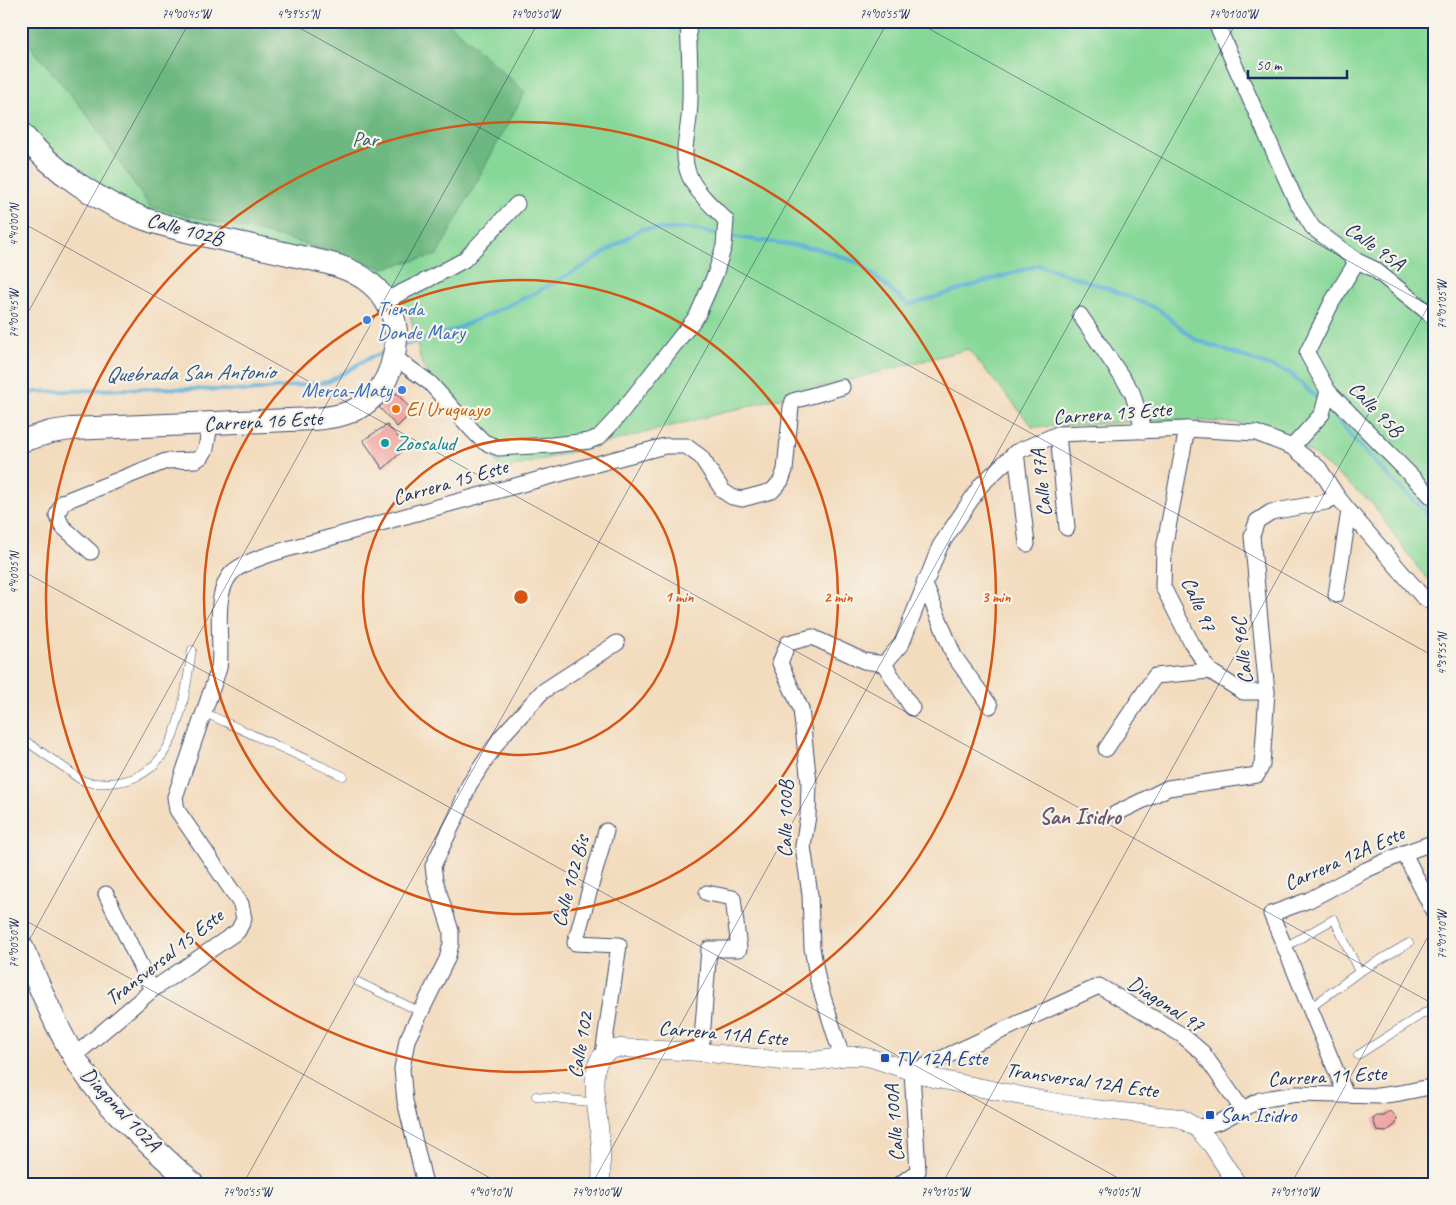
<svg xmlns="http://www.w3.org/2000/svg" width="1456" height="1205" font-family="Caveat,sans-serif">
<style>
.green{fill:#87d898;stroke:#51847b}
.forest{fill:#6db880;stroke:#44746f}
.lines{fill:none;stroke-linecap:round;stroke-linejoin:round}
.stream{stroke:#5cb0d8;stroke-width:4}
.building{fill:#f09c9a}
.service-casing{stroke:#3b496c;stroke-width:9}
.minor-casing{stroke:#3b496c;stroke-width:17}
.tertiary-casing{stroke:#3b496c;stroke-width:19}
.primary-casing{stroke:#3b496c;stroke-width:24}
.service{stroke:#fff;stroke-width:8}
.minor{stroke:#fff;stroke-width:15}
.tertiary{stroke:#fff;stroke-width:18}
.primary{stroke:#fff;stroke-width:22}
.ticks{fill:none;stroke:#1b2f5e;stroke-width:1;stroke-opacity:0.45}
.ring{fill:none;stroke:#d45514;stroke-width:2.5}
.shop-dot{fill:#3f7fe0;stroke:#f7f3e8;stroke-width:2}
.food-dot{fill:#e8710a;stroke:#f7f3e8;stroke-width:2}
.culture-dot{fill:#0f9aa8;stroke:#f7f3e8;stroke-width:2}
.transit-dot{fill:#1a4fb4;stroke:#f7f3e8;stroke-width:2}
.labels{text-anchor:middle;stroke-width:4.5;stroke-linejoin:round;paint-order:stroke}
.park-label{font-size:21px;fill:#36596c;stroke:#f7f3e8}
.street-label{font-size:21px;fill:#1b2f5e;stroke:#f7f3e8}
.shop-label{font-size:21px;fill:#366cbe;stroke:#f7f3e8;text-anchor:start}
.food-label{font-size:21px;fill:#c56008;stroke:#f7f3e8;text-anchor:start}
.culture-label{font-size:21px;fill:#0d838f;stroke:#f7f3e8;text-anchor:start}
.transit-label{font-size:21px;fill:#164399;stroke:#f7f3e8;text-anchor:start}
.water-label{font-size:22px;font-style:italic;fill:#2e5683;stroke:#f7f3e8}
.neighbourhood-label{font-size:22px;font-weight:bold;fill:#665573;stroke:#f7f3e8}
.centre{fill:#d45514;stroke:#f7f3e8;stroke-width:2.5}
.ring-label{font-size:15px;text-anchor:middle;font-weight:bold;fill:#d45514;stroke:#f7f3e8;stroke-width:4.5;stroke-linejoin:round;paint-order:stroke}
.neatline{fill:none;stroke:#1b2f5e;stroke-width:2}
.ticks-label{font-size:12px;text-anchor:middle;fill:#1b2f5e}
</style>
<rect width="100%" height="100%" fill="#f7f3e8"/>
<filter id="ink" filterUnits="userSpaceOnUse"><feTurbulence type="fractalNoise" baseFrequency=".02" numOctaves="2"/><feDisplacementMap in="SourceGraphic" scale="10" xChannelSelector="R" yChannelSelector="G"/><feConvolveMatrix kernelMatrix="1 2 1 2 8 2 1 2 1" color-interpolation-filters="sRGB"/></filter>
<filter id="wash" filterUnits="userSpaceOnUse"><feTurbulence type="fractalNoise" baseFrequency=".0096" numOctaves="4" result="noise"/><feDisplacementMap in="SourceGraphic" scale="20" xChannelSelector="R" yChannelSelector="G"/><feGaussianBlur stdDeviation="1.12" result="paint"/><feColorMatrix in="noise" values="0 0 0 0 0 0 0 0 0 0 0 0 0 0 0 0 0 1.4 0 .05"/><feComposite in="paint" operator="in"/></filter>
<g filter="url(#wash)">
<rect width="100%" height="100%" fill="#f3dbbe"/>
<polygon class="green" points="21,21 1435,21 1435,586 1418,568 1371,502 1310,452 1237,423 1179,420 1033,427 968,349 502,470 422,365 410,315 388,287 136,210 71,167 21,119"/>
<polygon class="forest" points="21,21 446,21 525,92 437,255 383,268 285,238 150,207 86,113 21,35"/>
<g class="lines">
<g class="stream">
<polyline points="728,236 820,249 859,263 909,305 1039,265 1104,287 1158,309 1196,340 1290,373 1321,402"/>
<polyline points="405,345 452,331 533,294 584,266 641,229 691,229 722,235"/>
<polyline points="21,402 34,392 159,388 249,391 328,382 369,358 385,352"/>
<path d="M1328,408C1338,418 1345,430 1355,441C1380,469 1407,495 1435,520"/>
</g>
</g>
<g id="blocks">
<g class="building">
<polygon points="396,393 413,411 397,427 379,407"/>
<polygon points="387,425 407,447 383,469 363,440"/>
<polygon points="1391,1111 1397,1118 1396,1124 1386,1132 1377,1131 1373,1119 1377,1116 1384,1116"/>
</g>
</g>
</g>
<g filter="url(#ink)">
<use href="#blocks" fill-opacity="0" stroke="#3b496c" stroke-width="1"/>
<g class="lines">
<defs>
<g id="service">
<polyline points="203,712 343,776"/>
<path d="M21,738C36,748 50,758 65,768C71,772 77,779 84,781C94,785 107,783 118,782C179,774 184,698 192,650"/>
<polyline points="1285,947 1334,919 1359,972"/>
<polyline points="358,982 421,1012"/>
<polyline points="1310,1008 1359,972 1409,943"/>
<polyline points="1358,1055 1435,1006"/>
<polyline points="536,1096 596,1103"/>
<polyline points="702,1184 703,1184"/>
</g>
<g id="minor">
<polyline points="1215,21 1296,201 1313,228 1357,261 1374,269 1435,318"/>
<polyline points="386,300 429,279 464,260 517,204"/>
<polyline points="1080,315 1132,392 1144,431"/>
<path d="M394,357L430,383L473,431L484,442L499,448L552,445L589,441L599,437L615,420L697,316L715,275L724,246L726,220C714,208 695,191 689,175C681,155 687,138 689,118C692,88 689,51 688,21"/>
<polyline points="1328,391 1435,500"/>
<polyline points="1187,429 1164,548 1163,587 1191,642 1210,671 1243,692 1267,692"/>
<polyline points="1058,434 1067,528"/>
<polyline points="1292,447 1322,414 1328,391 1307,353 1332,302 1357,261"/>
<polyline points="1016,452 1027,544"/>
<polyline points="91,552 62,526 57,515 63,502 166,461 196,460 202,456 206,449 210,424"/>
<polyline points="924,582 954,656 990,706"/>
<polyline points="1336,595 1349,511"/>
<polyline points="884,664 912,708"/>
<polyline points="1106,749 1155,676 1210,671"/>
<polyline points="1115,814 1168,788 1257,775 1262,765 1267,692 1252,536 1257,521 1271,512 1326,502 1337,496"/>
<polyline points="1404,853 1435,915"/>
<polyline points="106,894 152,990"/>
<polyline points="701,1052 709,949 739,949 733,898 707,893"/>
<polyline points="603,1054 619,945 575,943 606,831"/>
<path d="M74,1056L152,990L238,931L244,919L241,904L177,810L175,797L219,668C223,641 212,598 230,575C244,557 309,544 332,537C443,505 554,475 665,446H686L701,457L723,491L732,497L742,499L772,491L781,481L785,470L791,407L793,401L842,387"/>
<polyline points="842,1057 818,981 812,948 810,895 803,846 808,816 809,783 801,709 780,663 788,643 812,637 864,661 884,664 902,643 940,546 981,485 1016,452 1058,434 1187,429 1256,433 1292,447 1319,468 1337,496 1349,511 1422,596 1435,605"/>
<polyline points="1346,1095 1271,914 1309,900 1366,870 1404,853 1435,842"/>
<polyline points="1197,1128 1221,1121 1260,1100 1271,1098 1297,1094 1378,1096 1400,1093 1435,1086"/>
<polyline points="425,1184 405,1101 402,1069 407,1040 447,959 451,944 451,931 435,880 433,866 459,811 469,785 501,737 542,692 617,643"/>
<polyline points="900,1184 918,1171 912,1072 1099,986 1182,1035 1203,1053 1242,1109"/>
</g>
<path id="tertiary" d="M601,1184C602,1164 601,1145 599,1126C596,1101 583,1051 620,1048L701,1052L783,1061H814L848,1056H860L871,1058L933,1078L1046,1101L1094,1109L1180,1118L1197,1128L1212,1145L1237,1184"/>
<g id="primary">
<path d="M21,133C53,171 99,202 145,219C164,226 184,230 203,235C233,242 263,248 292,255C319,261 349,265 370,283C387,297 397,318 396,339C395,356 390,375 380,389C362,412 341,417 313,419L71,429L51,432L21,441"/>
<path d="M21,945C40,986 57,1032 82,1069C111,1113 154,1148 193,1184"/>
</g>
</defs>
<use href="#service" class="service-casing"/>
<use href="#minor" class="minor-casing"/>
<use href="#tertiary" class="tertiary-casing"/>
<use href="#primary" class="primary-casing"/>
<use href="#service" class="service"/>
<use href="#minor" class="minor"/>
<use href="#tertiary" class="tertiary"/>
<use href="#primary" class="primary"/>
</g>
</g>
<path class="ticks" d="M287,21L1435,657M915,21L1435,309M21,222L1435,1005M21,325L190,21M21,570L1129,1184M21,918L501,1184M21,955L539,21M243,1184L888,21M592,1184L1237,21M942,1184L1435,294M1291,1184L1435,924"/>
<g class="ring">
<circle cx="521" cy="597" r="158"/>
<circle cx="521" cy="597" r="317"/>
<circle cx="521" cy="597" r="475"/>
</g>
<g class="shop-dot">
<circle cx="367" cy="320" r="5"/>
<circle cx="402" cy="390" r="5"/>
</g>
<circle class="food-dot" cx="396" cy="409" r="5"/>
<circle class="culture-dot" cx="385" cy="443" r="5"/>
<g class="transit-dot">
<rect x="880" y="1053" width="10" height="10" rx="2.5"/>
<rect x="1205" y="1110" width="10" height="10" rx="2.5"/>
</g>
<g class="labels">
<g class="park-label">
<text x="365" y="146">Par</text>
</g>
<g class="street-label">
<text transform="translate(185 229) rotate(15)" y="7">Calle 102B</text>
<text transform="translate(1375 246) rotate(36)" y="7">Calle 95A</text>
<text transform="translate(1376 409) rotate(46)" y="7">Calle 95B</text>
<text transform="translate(1112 413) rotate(-4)" y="7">Carrera 13 Este</text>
<text transform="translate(263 421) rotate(-3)" y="7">Carrera 16 Este</text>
<text transform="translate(450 482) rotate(-16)" y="7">Carrera 15 Este</text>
<text transform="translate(1041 483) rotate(-96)" y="7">Calle 97A</text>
<text transform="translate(1199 604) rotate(66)" y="7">Calle 97</text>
<text transform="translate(1242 651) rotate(-96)" y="7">Calle 96C</text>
<text transform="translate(785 819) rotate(-89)" y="7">Calle 100B</text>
<text transform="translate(1344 858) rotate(-24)" y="7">Carrera 12A Este</text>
<text transform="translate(570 881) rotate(-75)" y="7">Calle 102 Bis</text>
<text transform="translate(164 957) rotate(-38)" y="7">Transversal 15 Este</text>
<text transform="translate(1166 1004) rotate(33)" y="7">Diagonal 97</text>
<text transform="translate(723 1033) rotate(5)" y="7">Carrera 11A Este</text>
<text transform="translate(580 1045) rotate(-80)" y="7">Calle 102</text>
<text transform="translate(1327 1076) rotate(-3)" y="7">Carrera 11 Este</text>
<text transform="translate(1082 1080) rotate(8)" y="7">Transversal 12A Este</text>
<text transform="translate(121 1109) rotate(47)" y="7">Diagonal 102A</text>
<text transform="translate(894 1123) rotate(-94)" y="7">Calle 100A</text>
</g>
<g class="shop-label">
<text x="377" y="315">Tienda<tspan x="377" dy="24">Donde Mary</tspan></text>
<text x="392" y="397" text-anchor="end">Merca-Maty</text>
</g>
<g class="food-label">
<text x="406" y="416">El Uruguayo</text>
</g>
<g class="culture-label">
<text x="395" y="450">Zoosalud</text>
</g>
<g class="transit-label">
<text x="895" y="1065">TV 12A Este</text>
<text x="1220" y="1122">San Isidro</text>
</g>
<g class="water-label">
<text transform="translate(190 372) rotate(-1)" y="8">Quebrada San Antonio</text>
</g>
<g class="neighbourhood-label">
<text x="1080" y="824">San Isidro</text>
</g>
</g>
<circle cx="521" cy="597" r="8" class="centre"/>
<g class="ring-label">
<text x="679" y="602">1 min</text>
<text x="838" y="602">2 min</text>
<text x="996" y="602">3 min</text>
</g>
<rect width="1456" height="1205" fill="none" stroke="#f7f3e8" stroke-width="55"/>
<path d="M1248 70v8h99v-8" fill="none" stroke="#1b2f5e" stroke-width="2.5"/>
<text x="1256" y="70" font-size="15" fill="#1b2f5e" stroke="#f7f3e8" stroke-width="4" paint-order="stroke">50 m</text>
<rect x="28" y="28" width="1400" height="1150" class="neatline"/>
<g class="ticks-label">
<text x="186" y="18">74°00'45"W</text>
<text x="298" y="18">4°39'55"N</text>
<text x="535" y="18">74°00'50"W</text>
<text x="884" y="18">74°00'55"W</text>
<text x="1233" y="18">74°01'00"W</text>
<text transform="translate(14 225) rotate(-90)" y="4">4°40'00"N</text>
<text transform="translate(1442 305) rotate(-90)" y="4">74°01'05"W</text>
<text transform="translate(14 314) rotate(-90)" y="4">74°00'45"W</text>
<text transform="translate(14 573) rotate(-90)" y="4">4°40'05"N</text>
<text transform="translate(1442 654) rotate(-90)" y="4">4°39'55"N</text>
<text transform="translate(1442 935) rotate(-90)" y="4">74°01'10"W</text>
<text transform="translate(14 944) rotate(-90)" y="4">74°00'50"W</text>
<text x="247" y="1196">74°00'55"W</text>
<text x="490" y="1196">4°40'10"N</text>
<text x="596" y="1196">74°01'00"W</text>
<text x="945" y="1196">74°01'05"W</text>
<text x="1118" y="1196">4°40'05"N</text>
<text x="1294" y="1196">74°01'10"W</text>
</g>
</svg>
